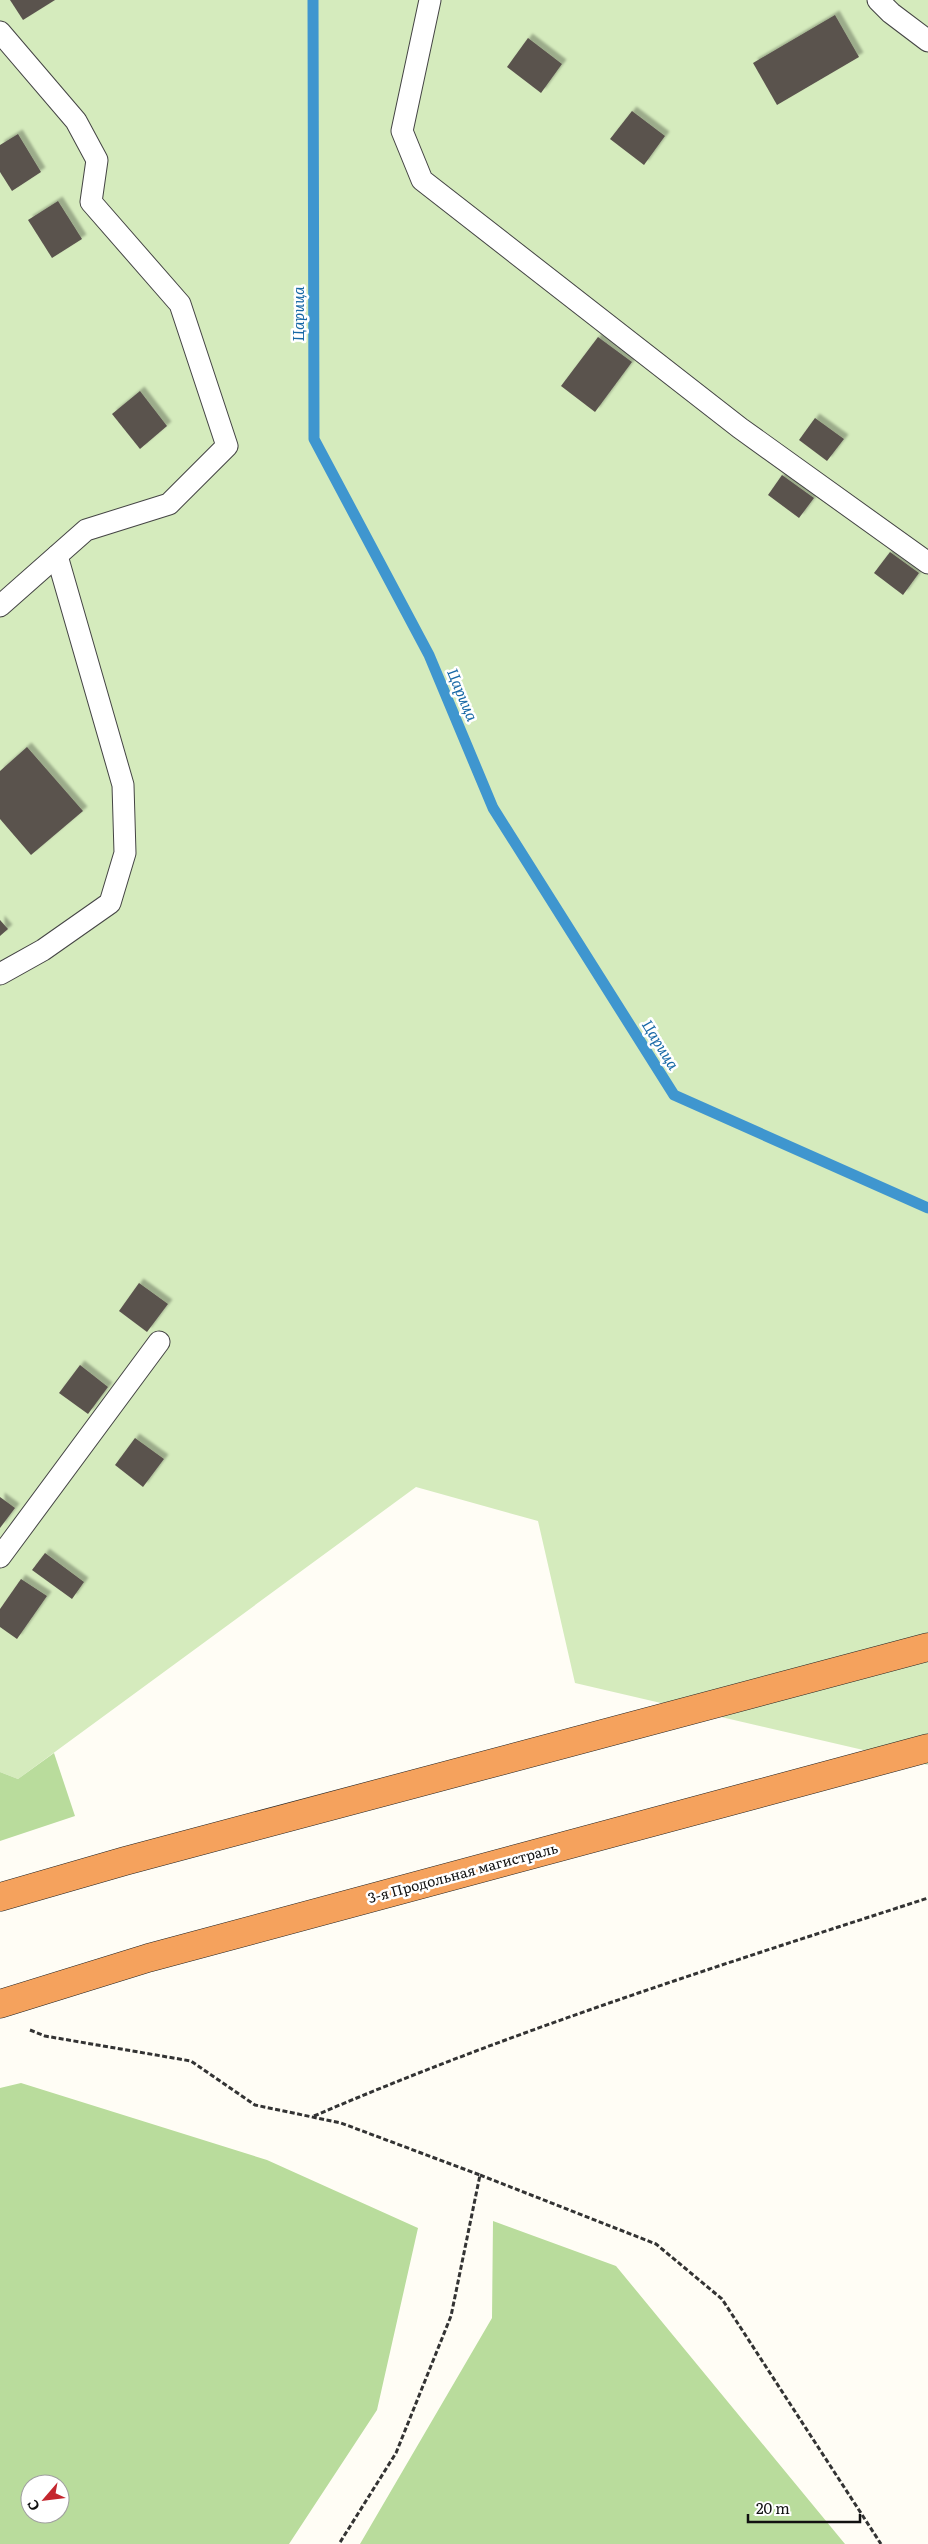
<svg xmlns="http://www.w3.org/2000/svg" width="928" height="2544" font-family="Literata,serif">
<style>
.green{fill:#d5ebbd}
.forest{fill:#b9dc9c;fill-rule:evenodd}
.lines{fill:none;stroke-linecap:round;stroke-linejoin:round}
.stream{stroke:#3f96cf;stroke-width:11}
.building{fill:#5a524d;filter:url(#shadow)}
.lane-casing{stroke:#444;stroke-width:23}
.highway-casing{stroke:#222;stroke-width:29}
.path{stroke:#333;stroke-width:3;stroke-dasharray:5 2.5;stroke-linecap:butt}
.lane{stroke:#fff;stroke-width:21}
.highway{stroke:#f5a25d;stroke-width:28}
.labels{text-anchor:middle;stroke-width:5;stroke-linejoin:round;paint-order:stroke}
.street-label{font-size:14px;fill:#111;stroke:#fff}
.water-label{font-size:15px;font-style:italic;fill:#1768a6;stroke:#fff}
</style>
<defs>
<filter id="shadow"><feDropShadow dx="4.5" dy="-4.5" stdDeviation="1" flood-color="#0004"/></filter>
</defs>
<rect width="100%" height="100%" fill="#fffdf5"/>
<polygon class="green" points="0,0 928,0 928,1765 575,1683 538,1521 416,1487 18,1779 0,1772"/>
<g class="forest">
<polygon points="54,1753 75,1816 0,1841 0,1772 18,1779"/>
<path d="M21,2083L267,2160L418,2228L377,2410L289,2544H0V2088ZM30,2484H60V2514H30Z"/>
<polygon points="493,2221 616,2266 845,2544 360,2544 492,2318"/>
</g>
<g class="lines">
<polyline class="stream" points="313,0 314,439 429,655 493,808 674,1095 928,1208"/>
</g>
<g class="building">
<polygon points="10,0 55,0 23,20"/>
<polygon points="835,15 859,57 777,105 753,63"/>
<polygon points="528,38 562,64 541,93 507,67"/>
<polygon points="632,111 665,136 644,165 610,139"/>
<polygon points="18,134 41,172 12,191 0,172 0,145"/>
<polygon points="58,201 82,239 52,258 28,220"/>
<polygon points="598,337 632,362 595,412 561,386"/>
<polygon points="140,391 167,426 140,449 112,414"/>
<polygon points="815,418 844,439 827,461 799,440"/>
<polygon points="782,475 814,498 799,518 768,495"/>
<polygon points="890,552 919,573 903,595 874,573"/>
<polygon points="27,747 83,811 31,855 0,819 0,771"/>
<polygon points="0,920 8,929 0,936"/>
<polygon points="139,1283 168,1304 147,1332 119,1311"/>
<polygon points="80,1365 108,1387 88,1414 59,1393"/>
<polygon points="135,1438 164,1459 143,1487 115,1465"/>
<polygon points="0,1497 15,1508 0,1528"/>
<polygon points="45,1553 84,1582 72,1599 32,1570"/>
<polygon points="21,1579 47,1596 17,1639 0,1627 0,1609"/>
</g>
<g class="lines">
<defs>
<g id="lane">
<polyline points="430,0 402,131 422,180 740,428 928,563"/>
<polyline points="878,0 891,13 928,41"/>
<polyline points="0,32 76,121 97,160 91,202 180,304 227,446 169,504 86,530 0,606"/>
<polyline points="0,974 43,950 110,903 125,853 123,785 57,556"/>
<polyline points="0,1557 159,1342"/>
</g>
<g id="highway">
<polyline points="0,1897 125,1861 928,1647"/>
<polyline points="0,2004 148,1958 928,1748"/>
</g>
</defs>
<use href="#lane" class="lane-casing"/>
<use href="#highway" class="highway-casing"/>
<g class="path">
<polyline points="30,2030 45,2036 191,2061 255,2105 341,2123 480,2175 451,2316 396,2453 339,2544"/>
<path d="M314,2116C514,2030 721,1965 928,1898"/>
<polyline points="480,2175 656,2244 722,2299 881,2544"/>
</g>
<use href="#lane" class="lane"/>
<use href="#highway" class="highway"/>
</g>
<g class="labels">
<g class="street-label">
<text transform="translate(463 1873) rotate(-15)" y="5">3-я Продольная магистраль</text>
</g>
<g class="water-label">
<text transform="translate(299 314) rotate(-90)" y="5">Царица</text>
<text transform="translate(462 695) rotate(67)" y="5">Царица</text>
<text transform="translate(660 1045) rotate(58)" y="5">Царица</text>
</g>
</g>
<g transform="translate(45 2499) rotate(242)"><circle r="24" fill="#ffffff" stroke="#a0a0a0"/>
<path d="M0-4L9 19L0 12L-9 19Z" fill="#c4262e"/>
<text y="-8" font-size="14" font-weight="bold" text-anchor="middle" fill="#111111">С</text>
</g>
<path d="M748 2514v8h112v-8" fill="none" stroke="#111111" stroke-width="2.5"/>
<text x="756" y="2514" font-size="15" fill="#111111" stroke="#ffffff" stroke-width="4" paint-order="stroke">20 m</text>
</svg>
